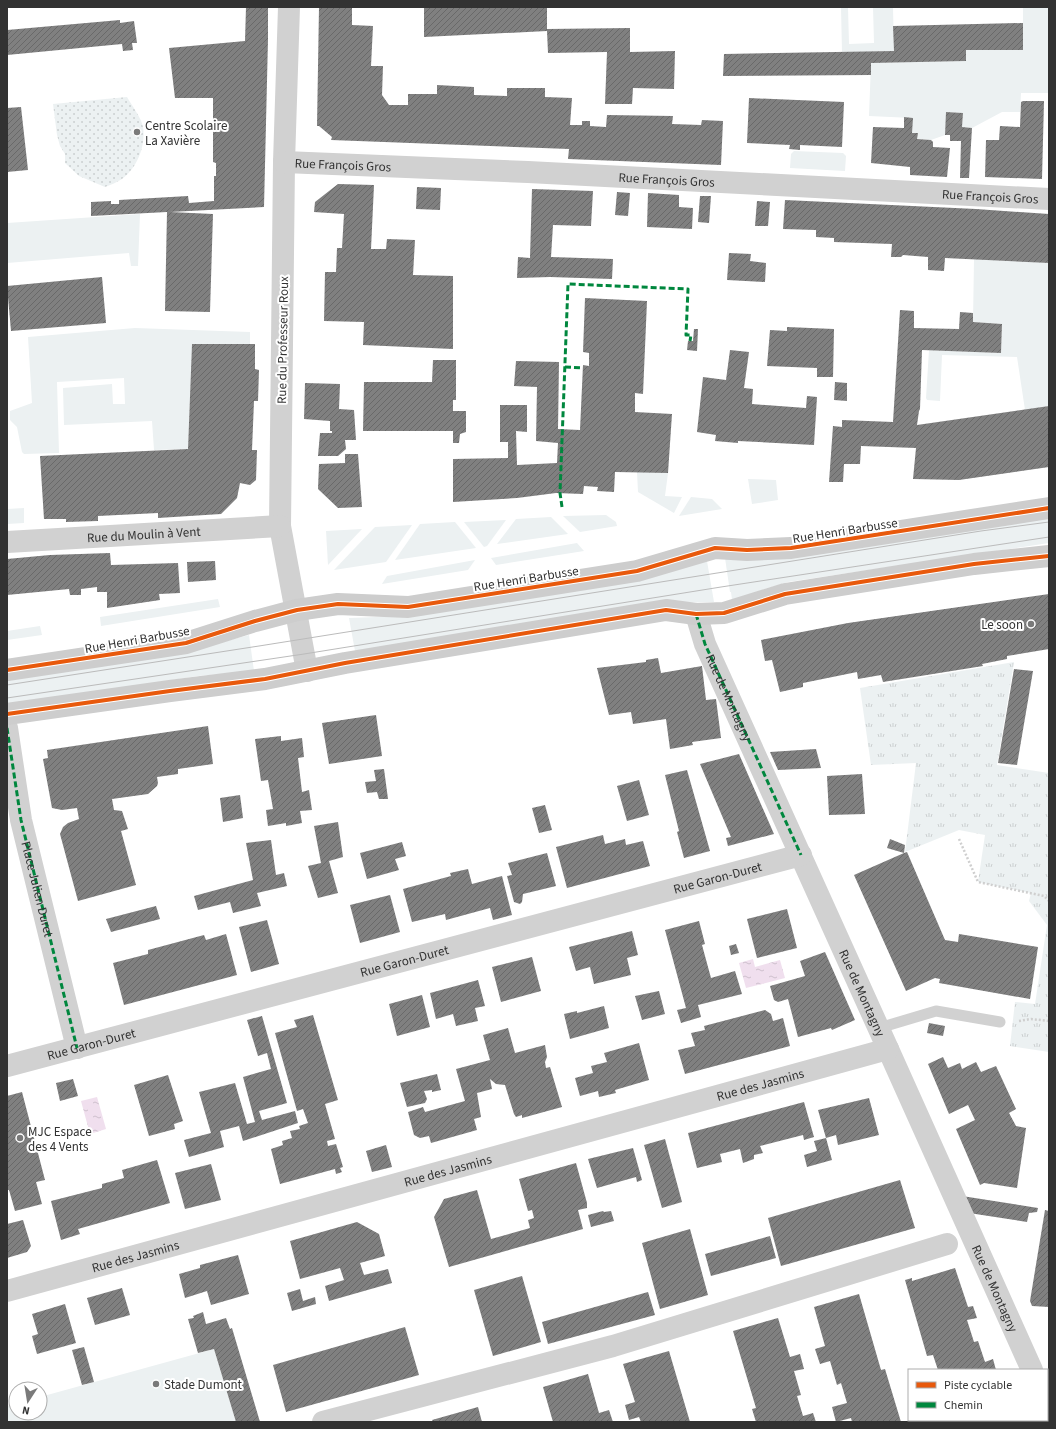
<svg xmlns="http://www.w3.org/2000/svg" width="1056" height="1429" font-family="'Source Sans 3',sans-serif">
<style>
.grass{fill:#ecf1f2}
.park{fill:url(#park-tufts)}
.garden{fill:url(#garden-dots)}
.water{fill:url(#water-ripples)}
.building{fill:url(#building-hatch)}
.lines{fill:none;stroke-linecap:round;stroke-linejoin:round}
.path{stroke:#cfcfcf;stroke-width:2.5;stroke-dasharray:2 2;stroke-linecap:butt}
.lane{stroke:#d1d1d1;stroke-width:11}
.street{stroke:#d1d1d1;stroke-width:22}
.secondary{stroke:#cdcdcd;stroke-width:22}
.tram{stroke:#bbb;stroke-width:1}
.quiet{stroke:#00873e;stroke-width:3;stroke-dasharray:6 3;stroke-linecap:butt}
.cycleway-casing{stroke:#fff;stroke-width:6}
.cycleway{stroke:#e8590c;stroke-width:4}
.poi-dot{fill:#7a7a7a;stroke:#fff;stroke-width:1.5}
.labels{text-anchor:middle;stroke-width:4;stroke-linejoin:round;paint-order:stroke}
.poi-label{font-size:13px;fill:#323232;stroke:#fff;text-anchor:start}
.street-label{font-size:13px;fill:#323232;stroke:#fff}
</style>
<defs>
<pattern id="park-tufts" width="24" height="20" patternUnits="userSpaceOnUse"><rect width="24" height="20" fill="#ecf1f2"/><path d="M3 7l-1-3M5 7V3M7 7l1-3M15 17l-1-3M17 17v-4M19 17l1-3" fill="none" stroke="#cbcfd0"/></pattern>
<pattern id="garden-dots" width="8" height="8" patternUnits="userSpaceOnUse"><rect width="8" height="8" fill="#ecf1f2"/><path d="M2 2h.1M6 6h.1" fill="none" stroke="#cbcfd0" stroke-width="1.8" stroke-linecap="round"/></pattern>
<pattern id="water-ripples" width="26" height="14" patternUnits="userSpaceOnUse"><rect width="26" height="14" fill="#f0dfee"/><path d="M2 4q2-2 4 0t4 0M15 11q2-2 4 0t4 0" fill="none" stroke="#cec0cd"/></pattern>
<pattern id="building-hatch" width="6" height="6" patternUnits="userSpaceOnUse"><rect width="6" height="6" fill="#808080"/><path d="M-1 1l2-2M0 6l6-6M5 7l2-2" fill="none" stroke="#696969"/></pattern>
</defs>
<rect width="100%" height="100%" fill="#fff"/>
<g class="grass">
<polygon points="841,7 848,7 849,44 874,43 873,7 893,7 894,51 842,53"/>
<polygon points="1023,7 1049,7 1049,93 1021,93 1020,112 1002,112 972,128 962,127 963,113 947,112 945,135 931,140 917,139 917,133 912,133 912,118 869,116 871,63 965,61 966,50 1023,50"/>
<polygon points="794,151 843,153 846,156 845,171 790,168 791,154"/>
<polygon points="140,214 138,266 131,266 129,253 7,263 7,223"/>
<polygon points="974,259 1049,263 1049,406 1025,410 1017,357 942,355 940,401 927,400 926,398 929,350 1001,353 1002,324 973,322"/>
<polygon points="135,328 250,332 250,344 192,344 188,449 154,450 152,421 64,425 63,388 112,384 113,404 125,404 124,378 57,382 59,453 24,454 22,452 17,427 10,420 10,411 32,403 28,337"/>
<polygon points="637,472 668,473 665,496 682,497 674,513 638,492"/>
<polygon points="748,479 776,480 778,500 752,504"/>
<polygon points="691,497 712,499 722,509 679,516"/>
<polygon points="24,508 24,523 7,524 7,509"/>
<polygon points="606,515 616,522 617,526 580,532 563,516"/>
<polygon points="551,517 568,534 497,544 516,519"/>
<polygon points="1049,517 1049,543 788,582 768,588 732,600 731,592 730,592 725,558"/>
<polygon points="506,520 487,546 484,547 464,522"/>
<polygon points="455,522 476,548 395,560 420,524"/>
<polygon points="412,525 386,562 334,570 375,527"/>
<polygon points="362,529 328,565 326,531"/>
<polygon points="577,543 584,551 496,565 491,558"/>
<polygon points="475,560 468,570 382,584 387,576"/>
<polygon points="707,561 714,602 664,603 355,651 349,618 403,616"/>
<polygon points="218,599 220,607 101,626 100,617"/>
<polygon points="40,626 42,635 7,640 7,631"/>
<polygon points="249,635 254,671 198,676 7,705 7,678 188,651"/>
<polygon points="214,1349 236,1422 7,1422 7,1406 16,1404 16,1413 40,1413 40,1397"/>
</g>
<polygon class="park" points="1014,662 997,765 1049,773 1049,1052 1010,1046 1015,1002 1035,1004 1047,925 1029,901 1031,893 978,882 985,835 959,830 905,852 916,763 871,765 860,688"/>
<path class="garden" d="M127,97C132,106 141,117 143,127C146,146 137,168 122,179C117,182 111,185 105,187L79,176L65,163V154L60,146L57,135L53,104Z"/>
<g class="water">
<polygon points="753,959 755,967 780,960 785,978 746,988 739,963"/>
<polygon points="97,1097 106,1129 90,1134 81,1101"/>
</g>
<g class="building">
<polygon points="246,7 268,7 268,39 264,207 170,212 213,214 210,312 165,311 167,212 91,216 91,202 111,201 111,204 119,204 119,200 188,196 189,203 214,201 214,176 216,176 216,163 213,162 213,98 175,98 169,48 245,41"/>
<polygon points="319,7 352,7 352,25 373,26 371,66 383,66 382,95 389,105 408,105 408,94 437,94 437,85 474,87 474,95 507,96 507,88 545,88 545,97 572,98 570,125 582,125 582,121 590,121 590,126 606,127 607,115 673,116 672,124 701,125 702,120 723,121 721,165 568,159 569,149 331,140 332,137 319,126 317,126"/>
<polygon points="424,7 547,7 547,29 630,28 630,52 675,51 674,89 633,88 632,104 605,104 607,52 548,53 547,31 424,37"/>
<polygon points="120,20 120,23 134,21 137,43 132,43 133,50 123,51 122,44 7,55 7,30"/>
<polygon points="1023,23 1023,50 966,50 966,61 871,63 871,75 723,76 724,54 894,51 893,26"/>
<polygon points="749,98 844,102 842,147 800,145 800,150 789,149 790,145 747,143"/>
<polygon points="1023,101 1044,101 1042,179 985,177 986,140 999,140 1000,126 1020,127 1021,102"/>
<polygon points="21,107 28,170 7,172 7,108"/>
<polygon points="946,112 963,113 962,127 972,128 969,178 960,178 961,141 950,141 950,135 945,135"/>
<polygon points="904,117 913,118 912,133 918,133 917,139 931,140 933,142 933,147 950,148 947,177 910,175 910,167 871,163 873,127 904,128"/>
<polygon points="338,184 374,185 371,249 386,249 387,239 415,240 413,275 453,276 453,349 363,345 364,322 324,321 325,272 336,272 337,248 342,248 344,214 314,212 315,202"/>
<polygon points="417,187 441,188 440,210 416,209"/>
<polygon points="532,189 593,191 591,226 553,225 551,257 613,259 612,279 550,277 517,278 518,257 530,258"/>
<polygon points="617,192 630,193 628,216 615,215"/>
<polygon points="648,193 679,195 679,207 693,208 692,229 647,227"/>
<polygon points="700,196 711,196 709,223 698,222"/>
<polygon points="785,200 976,209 1049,214 1049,263 945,258 944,271 928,270 928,257 903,255 901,257 891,257 892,244 834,242 834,238 816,237 816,230 783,229"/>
<polygon points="757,201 770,202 768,226 755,226"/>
<polygon points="729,253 751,254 750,261 766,263 765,282 727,280"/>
<polygon points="102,277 106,323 11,331 7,286"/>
<polygon points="585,298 647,301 643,394 635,393 635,412 672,414 668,473 615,472 614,492 597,491 598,487 584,486 583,494 556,493 517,498 453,502 453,459 508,458 508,442 500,442 500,405 527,405 527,432 516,431 517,465 557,463 558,443 536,441 537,387 514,386 516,361 559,362 558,429 580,430 583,365 589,366 589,353 583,352"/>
<polygon points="900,310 914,311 914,328 959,329 960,312 973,313 973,322 1002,324 1001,353 922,350 920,409 919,411 917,425 1049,406 1049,467 959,480 913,479 916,448 861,446 860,464 844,464 843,482 829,482 833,426 842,427 842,420 893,422"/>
<polygon points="787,327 834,329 833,377 817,377 817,368 767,366 770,330 787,331"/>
<polygon points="694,329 698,329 697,351 687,350 688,341 693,341"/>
<polygon points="192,344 255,344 255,369 259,370 258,401 254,401 252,450 257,450 256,480 250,485 240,483 237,498 221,514 158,518 158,513 98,516 98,521 66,522 66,519 44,519 40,456 188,449"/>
<polygon points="730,350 749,352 744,388 753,389 752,404 806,408 807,396 817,397 814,445 738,441 738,443 715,441 716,435 697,432 703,377 726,380"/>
<polygon points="433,360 456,360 456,400 453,400 453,411 466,411 466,432 460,434 459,443 453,443 453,431 363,431 364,382 432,382"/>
<polygon points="835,382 847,383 847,401 834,400"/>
<polygon points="305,383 340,384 339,409 354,410 356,440 345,440 346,449 338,456 318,456 320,433 332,433 332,431 330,431 330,421 304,419"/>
<polygon points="345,454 358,454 362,507 338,508 318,489 319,464 345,463"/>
<polygon points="110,553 111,565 178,563 180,593 159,594 160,600 107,608 107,592 97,592 97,587 81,589 81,595 70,595 69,589 7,595 7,559 50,555"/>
<polygon points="215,561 216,580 188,582 187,562"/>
<polygon points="1049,594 1049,649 1007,656 1007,659 982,664 983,666 883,682 881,675 858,679 857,672 803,683 803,687 780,692 772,660 765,661 761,640 848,623"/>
<polygon points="658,658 661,673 702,666 706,700 716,699 721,738 692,742 693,745 670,749 666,719 633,724 631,712 609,715 597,668 646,662 646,660"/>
<polygon points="1014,669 1033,671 1017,765 998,763"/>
<polygon points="376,715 382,756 329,764 322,723"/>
<polygon points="208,726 213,764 178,769 178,774 157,777 158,783 157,786 148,794 112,799 114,810 122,811 128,829 121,831 136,885 78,901 60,834 63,827 68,823 79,819 77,808 62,810 52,808 43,759 48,758 47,750"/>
<polygon points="281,736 281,741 302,738 304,757 298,758 302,792 309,790 312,810 300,811 302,823 286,826 286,823 268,826 266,810 273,809 268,780 261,781 255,739"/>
<polygon points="816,749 821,768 778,770 770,752"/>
<polygon points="739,754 774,834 728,846 726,838 731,837 700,764"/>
<polygon points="384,769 388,799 379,799 377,792 367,793 365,782 376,781 374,770"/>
<polygon points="687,770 710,851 684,858 677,832 679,831 665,775"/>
<polygon points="862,774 865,814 829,815 827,776"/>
<polygon points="639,780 649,815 627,821 617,786"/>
<polygon points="240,795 243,818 223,822 220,798"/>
<polygon points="545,805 552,830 539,833 532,808"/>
<polygon points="338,822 343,857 329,861 338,893 318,898 308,866 321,863 314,826"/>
<polygon points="603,835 605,844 625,839 626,845 643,841 650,866 567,888 556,847"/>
<polygon points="890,839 905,845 904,853 907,852 945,940 958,942 959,934 1038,947 1030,999 939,983 940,979 935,978 906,991 854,875 904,853 887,848"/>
<polygon points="271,840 276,875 284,873 287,886 257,893 261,906 233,913 230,902 198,910 194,896 253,880 246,843"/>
<polygon points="402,842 406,856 395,859 399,870 367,879 360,853"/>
<polygon points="547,853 556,886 523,894 522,902 520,904 514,902 507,876 512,875 508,863"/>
<polygon points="468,869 472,884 502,876 512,915 493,920 490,908 446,920 445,914 412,922 403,889 451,876 450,873"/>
<polygon points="390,895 400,932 360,943 350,905"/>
<polygon points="156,906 160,919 111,932 106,919"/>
<polygon points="787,909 797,948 757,958 747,919"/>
<polygon points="267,920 279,964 251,972 239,927"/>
<polygon points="699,921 705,944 702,945 711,978 735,971 742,994 698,1005 701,1017 681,1023 677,1010 686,1008 665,930"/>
<polygon points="632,931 638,955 627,958 631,975 594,984 590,967 576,971 569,947"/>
<polygon points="226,934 237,975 124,1005 113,963 148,954 148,950 204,935 206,940"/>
<polygon points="736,944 739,953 731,955 729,946"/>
<polygon points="825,952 855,1020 832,1030 831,1028 798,1037 788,999 778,1002 774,1000 770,986 805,976 800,961"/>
<polygon points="532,957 541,991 501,1002 492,967"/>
<polygon points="478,980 485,1006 475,1008 478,1021 456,1026 453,1014 436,1019 430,993"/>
<polygon points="659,991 665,1014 642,1020 635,996"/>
<polygon points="422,995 430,1027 397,1036 389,1004"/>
<polygon points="604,1006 609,1028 570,1039 564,1014 577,1011 577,1013"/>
<polygon points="765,1010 771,1014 773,1021 783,1018 790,1046 685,1074 678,1050 695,1046 691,1033 705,1030 704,1026"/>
<polygon points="313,1015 338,1100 325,1104 335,1139 327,1141 328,1146 336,1144 343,1167 340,1168 342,1172 336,1174 335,1169 280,1184 271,1149 283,1145 282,1141 292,1138 290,1131 300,1129 299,1126 308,1123 303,1109 297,1111 275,1033 297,1027 294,1020"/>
<polygon points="262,1016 287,1103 259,1111 262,1120 295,1111 298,1123 243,1141 239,1126 220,1131 224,1147 189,1157 184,1140 211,1133 199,1092 235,1083 247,1124 255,1122 243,1077 271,1069 267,1053 258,1056 247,1020"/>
<polygon points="929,1023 945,1026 943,1036 927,1033"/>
<polygon points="508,1028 515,1053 545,1045 547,1057 545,1062 546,1068 550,1067 562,1107 522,1118 522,1115 516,1117 514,1114 505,1085 496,1084 490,1079 492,1089 477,1093 481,1117 474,1119 477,1130 431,1143 429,1136 420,1138 414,1135 408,1112 423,1107 425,1112 465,1101 456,1069 490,1060 483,1035"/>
<polygon points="639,1043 649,1080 615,1090 616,1093 599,1097 598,1091 580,1096 575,1078 593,1073 591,1066 607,1062 604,1053"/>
<polygon points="943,1057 948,1068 960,1063 962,1069 976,1062 981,1072 996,1066 1016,1109 1009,1113 1016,1126 1026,1128 1017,1188 984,1183 980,1185 956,1129 975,1120 968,1105 949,1114 928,1064"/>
<polygon points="437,1074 441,1090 432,1092 432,1090 424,1091 427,1099 425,1103 407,1107 400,1083"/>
<polygon points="168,1075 183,1121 174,1124 175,1129 149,1136 134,1085"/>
<polygon points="73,1079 78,1096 60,1101 56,1083"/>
<polygon points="22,1092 45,1180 36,1182 42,1204 15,1211 9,1190 7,1190 7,1096"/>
<polygon points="869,1098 879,1135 838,1145 836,1135 826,1138 832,1160 807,1167 804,1155 817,1151 814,1141 826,1138 818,1110"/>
<polygon points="804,1102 814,1137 804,1140 803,1135 760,1146 763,1153 754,1155 754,1159 743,1163 740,1149 720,1154 722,1162 697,1168 688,1133"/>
<polygon points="665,1139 682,1202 662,1208 644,1145"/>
<polygon points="386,1145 392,1167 372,1172 366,1151"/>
<polygon points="633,1148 642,1180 637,1182 636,1177 597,1188 588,1159"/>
<polygon points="157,1160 170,1203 78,1229 80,1234 61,1240 51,1201 102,1188 102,1184 124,1178 122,1170"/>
<polygon points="576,1163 587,1203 587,1208 578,1210 583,1229 449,1267 434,1217 444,1199 477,1190 491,1239 530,1228 528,1220 534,1218 532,1210 528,1211 519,1179"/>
<polygon points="211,1164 221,1200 185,1209 175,1173"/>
<polygon points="900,1180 915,1228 781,1266 768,1218"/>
<polygon points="962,1196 1038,1208 1037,1212 1029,1213 1027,1222 969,1213"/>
<polygon points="1045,1210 1049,1211 1049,1307 1032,1306 1030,1301"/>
<polygon points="603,1211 604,1212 611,1211 614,1221 591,1227 588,1215"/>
<polygon points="23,1220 31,1246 27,1252 7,1258 7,1224"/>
<polygon points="357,1222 379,1234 385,1256 360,1263 364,1275 388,1269 392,1283 329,1301 325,1286 344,1280 340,1268 300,1279 290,1241"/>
<polygon points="690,1229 708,1295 660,1309 642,1243"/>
<polygon points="770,1236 776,1258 711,1276 705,1254"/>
<polygon points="238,1255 249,1294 211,1305 207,1291 185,1298 179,1274 200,1268 200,1265"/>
<polygon points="955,1268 968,1307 973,1306 977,1318 967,1320 974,1342 978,1341 985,1362 993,1359 996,1370 938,1370 933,1355 927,1356 905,1280 912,1278 912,1281"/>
<polygon points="522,1276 541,1342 493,1356 474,1290"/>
<polygon points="122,1288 130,1315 95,1325 87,1298"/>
<polygon points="300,1289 303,1301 315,1297 316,1304 292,1311 287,1293"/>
<polygon points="648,1292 655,1315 548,1344 542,1322"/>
<polygon points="859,1294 881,1370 885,1369 901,1422 852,1422 851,1418 836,1422 832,1407 847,1403 841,1383 837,1385 830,1361 820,1364 815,1349 825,1346 814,1307"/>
<polygon points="65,1304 76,1343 37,1354 32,1336 38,1334 32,1314"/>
<polygon points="203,1312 206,1324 226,1318 230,1329 232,1328 260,1422 236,1422 214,1349 198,1353 188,1319 194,1318 193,1316"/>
<polygon points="778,1318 790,1357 800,1354 804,1369 794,1371 801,1395 797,1396 803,1416 813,1413 816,1422 756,1422 752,1409 756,1408 733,1331"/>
<polygon points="405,1327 419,1375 286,1412 273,1365"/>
<polygon points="84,1347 94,1382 82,1385 72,1350"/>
<polygon points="669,1351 690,1422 641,1422 639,1417 629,1420 625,1405 635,1402 623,1364"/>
<polygon points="588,1374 599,1413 609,1410 613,1422 553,1422 543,1387"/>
<polygon points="478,1407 482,1422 433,1422 432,1420"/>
<rect x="957" y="1420" width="58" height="2"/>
</g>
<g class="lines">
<g class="path">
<polyline points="959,839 978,882 1044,896 1049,901"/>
<polyline points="1019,1021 1031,1019 1049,1021"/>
</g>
<polyline class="lane" points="879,1028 936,1011 1000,1022"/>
<g class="street">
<polyline points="289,7 284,162 280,526 307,671"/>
<path id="s1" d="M284,162L528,172L1049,199"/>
<path id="s2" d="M7,542L280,526"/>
<path id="s3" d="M696,614L705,644L888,1049L1032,1370"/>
<polyline points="7,728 21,820 77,1048"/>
<path id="s4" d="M7,1066L801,855"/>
<path id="s5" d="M7,1291L888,1049"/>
<polyline points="1047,1404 1049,1409"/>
<polyline points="323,1422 613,1346 947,1244"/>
</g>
<g class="secondary">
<polyline points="7,670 186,643 255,621 297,610 338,604 408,607 637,571 715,548 747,550 791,548 1049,508"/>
<polyline points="7,714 170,691 265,679 345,663 666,610 696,614 724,613 785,594 974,564 1049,556"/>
</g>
<g class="tram">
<polyline points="7,685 259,646 981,531 1049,522"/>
<polyline points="7,698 304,654 721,587 1049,537"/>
</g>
<g class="quiet">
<polyline points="565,367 583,368"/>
<polyline points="562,507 560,493 568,284 688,289 686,335 691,335 690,341"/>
<path id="s6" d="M696,614L705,644L801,855"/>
<path id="s7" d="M7,728L21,820L77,1048"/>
</g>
<defs>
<g id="cycleway">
<polyline points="7,670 186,643 255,621 297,610 338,604 408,607 637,571 715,548 747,550 791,548 1049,508"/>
<polyline points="7,714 170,691 265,679 345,663 666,610 696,614 724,613 785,594 974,564 1049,556"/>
</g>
</defs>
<use href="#cycleway" class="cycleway-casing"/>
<use href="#cycleway" class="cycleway"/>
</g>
<g class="poi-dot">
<circle cx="137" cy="132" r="4"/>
<circle cx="1031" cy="624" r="4"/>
<circle cx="20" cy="1138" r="4"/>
<circle cx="156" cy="1384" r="4"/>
</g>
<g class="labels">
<g class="poi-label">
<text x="145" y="130">Centre Scolaire<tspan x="145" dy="15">La Xavière</tspan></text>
<text x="1023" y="629" text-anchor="end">Le soon</text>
<text x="28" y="1136">MJC Espace<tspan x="28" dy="15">des 4 Vents</tspan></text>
<text x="164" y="1389">Stade Dumont</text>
</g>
<g class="street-label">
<text dy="5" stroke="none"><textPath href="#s1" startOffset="59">Rue François Gros</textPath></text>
<text dy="5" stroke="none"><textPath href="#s1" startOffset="383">Rue François Gros</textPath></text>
<text dy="5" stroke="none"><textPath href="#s1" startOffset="707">Rue François Gros</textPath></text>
<text transform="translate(282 340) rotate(-89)" y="5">Rue du Professeur Roux</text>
<text transform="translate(845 530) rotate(-9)" y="5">Rue Henri Barbusse</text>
<text dy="5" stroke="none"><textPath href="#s2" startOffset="137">Rue du Moulin à Vent</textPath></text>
<text transform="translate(526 578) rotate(-9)" y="5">Rue Henri Barbusse</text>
<text transform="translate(137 639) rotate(-10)" y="5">Rue Henri Barbusse</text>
<text dy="5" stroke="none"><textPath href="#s6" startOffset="90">Rue de Montagny</textPath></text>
<text dy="5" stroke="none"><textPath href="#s4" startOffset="735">Rue Garon-Duret</textPath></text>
<text dy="5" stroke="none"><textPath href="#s7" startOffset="164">Place Julien Duret</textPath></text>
<text dy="5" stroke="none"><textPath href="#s4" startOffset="411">Rue Garon-Duret</textPath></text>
<text dy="5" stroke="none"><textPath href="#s3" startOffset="414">Rue de Montagny</textPath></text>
<text dy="5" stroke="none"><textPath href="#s4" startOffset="87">Rue Garon-Duret</textPath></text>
<text dy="5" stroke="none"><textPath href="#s5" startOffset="781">Rue des Jasmins</textPath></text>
<text dy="5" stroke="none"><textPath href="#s5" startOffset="457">Rue des Jasmins</textPath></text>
<text dy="5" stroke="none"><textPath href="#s5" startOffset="133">Rue des Jasmins</textPath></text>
<text dy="5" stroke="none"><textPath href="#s3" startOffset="738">Rue de Montagny</textPath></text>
</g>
</g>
<rect width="1056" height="1429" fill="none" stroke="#323232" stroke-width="16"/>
<rect x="908" y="1369" width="140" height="52" fill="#ffffff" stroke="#adadad"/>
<rect x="916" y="1382" width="20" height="6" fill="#e8590c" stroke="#adadad"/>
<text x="944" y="1389" font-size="12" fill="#323232">Piste cyclable</text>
<rect x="916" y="1402" width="20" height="6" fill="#00873e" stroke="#adadad"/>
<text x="944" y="1409" font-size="12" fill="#323232">Chemin</text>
<g transform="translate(28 1401) rotate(192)"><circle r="19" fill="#ffffff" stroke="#adadad"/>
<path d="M0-3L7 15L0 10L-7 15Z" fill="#7a7a7a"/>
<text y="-6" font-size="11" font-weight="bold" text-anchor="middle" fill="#323232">N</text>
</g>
</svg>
